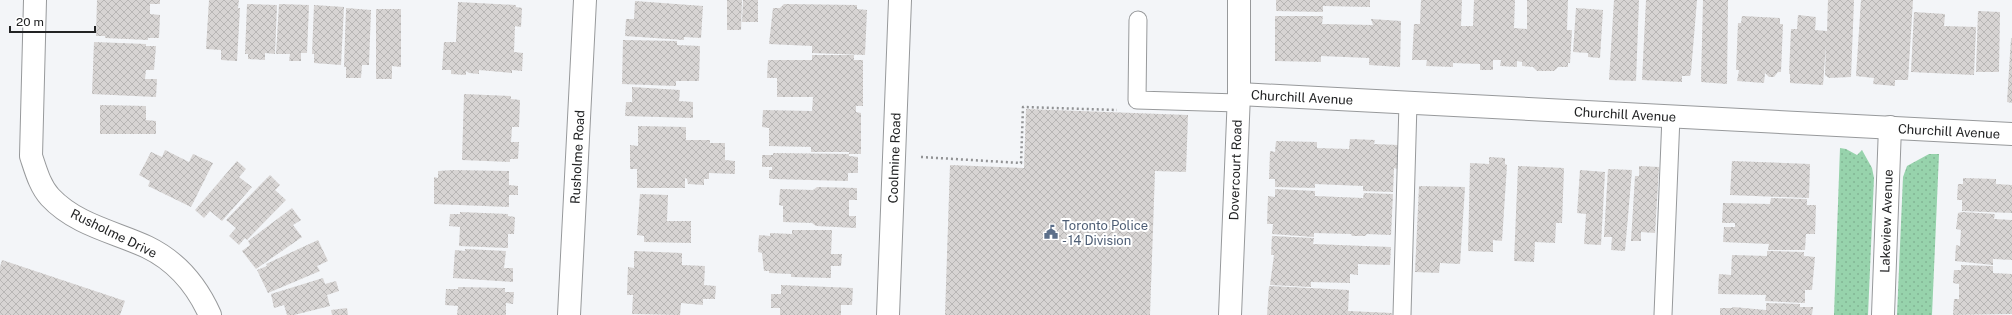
<svg xmlns="http://www.w3.org/2000/svg" width="2012" height="315" font-family="'Public Sans',sans-serif">
<style>
.grass{fill:url(#grass-dots)}
.building{fill:url(#building-cross-hatch)}
.lines{fill:none;stroke-linecap:round;stroke-linejoin:round}
.service-casing{stroke:#97999b;stroke-width:19}
.minor-casing{stroke:#97999b;stroke-width:24}
.path{stroke:#919294;stroke-width:2.5;stroke-dasharray:2 3;stroke-linecap:butt}
.service{stroke:#fff;stroke-width:17}
.minor{stroke:#fff;stroke-width:22}
.labels{text-anchor:middle;stroke-width:4;stroke-linejoin:round;paint-order:stroke}
.street-label{font-size:13px;fill:#222324;stroke:#fff}
.service-label{font-size:13px;fill:#4e5e75;stroke:#fff;text-anchor:start}
</style>
<defs>
<pattern id="grass-dots" width="8" height="8" patternUnits="userSpaceOnUse"><rect width="8" height="8" fill="#97d3ac"/><path d="M2 2h.1M6 6h.1" fill="none" stroke="#82b594" stroke-width="1.8" stroke-linecap="round"/></pattern>
<pattern id="building-cross-hatch" width="8" height="8" patternUnits="userSpaceOnUse"><rect width="8" height="8" fill="#d7d4d3"/><path d="M0 0l8 8M0 8l8-8" fill="none" stroke="#b8b6b5"/></pattern>
</defs>
<rect width="100%" height="100%" fill="#f3f5f8"/>
<g class="grass">
<polygon points="1840,148 1846,149 1857,155 1862,150 1872,168 1874,178 1868,315 1834,315"/>
<polygon points="1929,154 1939,154 1932,315 1897,315 1903,177 1907,166"/>
</g>
<g class="building">
<polygon points="97,0 160,0 160,4 150,4 150,14 160,15 159,38 148,38 148,40 105,38 105,36 96,36"/>
<polygon points="209,0 239,0 238,8 240,8 237,61 221,60 221,50 206,49"/>
<polygon points="727,0 742,0 741,30 727,30"/>
<polygon points="743,0 758,0 758,22 742,22"/>
<polygon points="1276,0 1370,0 1370,7 1323,6 1323,12 1276,11"/>
<polygon points="1421,0 1462,0 1461,26 1473,26 1474,0 1515,0 1514,28 1527,29 1527,0 1568,0 1567,30 1572,30 1570,63 1568,63 1568,67 1558,67 1554,71 1537,71 1533,67 1522,66 1522,62 1517,61 1517,67 1500,66 1501,60 1493,60 1493,70 1480,70 1480,64 1453,63 1453,67 1426,66 1427,60 1412,60 1414,24 1420,24"/>
<polygon points="1614,0 1639,0 1636,81 1609,80"/>
<polygon points="1646,0 1697,0 1691,72 1690,76 1682,76 1682,82 1642,80"/>
<polygon points="1703,0 1728,0 1727,84 1701,82"/>
<polygon points="1828,0 1854,0 1851,77 1829,78 1825,75 1826,44 1823,85 1790,83 1790,74 1789,74 1791,29 1797,29 1798,15 1816,17 1815,30 1827,31"/>
<polygon points="1861,0 1913,0 1908,80 1895,80 1895,86 1873,84 1874,78 1856,76"/>
<polygon points="635,1 703,6 701,38 684,37 684,40 625,36 626,19 634,19"/>
<polygon points="458,2 516,5 516,7 522,8 521,27 515,26 514,52 523,53 522,71 512,70 512,73 479,70 479,74 469,73 466,71 466,75 451,74 451,70 442,70 444,42 456,42"/>
<polygon points="247,4 277,5 275,54 265,53 265,60 248,59 248,54 245,54"/>
<polygon points="279,4 309,5 307,53 301,53 301,61 289,61 290,54 276,54"/>
<polygon points="784,4 857,5 857,9 867,10 865,55 812,53 812,46 769,44 773,8 780,8"/>
<polygon points="314,5 344,7 341,65 314,63 314,54 312,54"/>
<polygon points="346,8 371,10 369,65 362,65 361,78 346,78 346,67 344,67"/>
<polygon points="1576,8 1603,10 1600,58 1588,57 1588,53 1573,52"/>
<polygon points="376,9 401,9 401,67 392,66 392,79 376,79"/>
<polygon points="1978,11 2000,12 1999,72 1976,72"/>
<polygon points="1914,12 1945,14 1944,26 1976,27 1974,75 1911,72"/>
<polygon points="1275,16 1323,16 1322,24 1373,25 1371,19 1401,21 1400,67 1369,65 1369,58 1321,56 1321,62 1275,61"/>
<polygon points="1742,16 1780,18 1780,24 1783,24 1781,72 1778,72 1774,77 1769,77 1765,73 1764,83 1737,81 1739,70 1736,70 1738,23 1741,23"/>
<polygon points="2011,38 2012,38 2012,103 2007,102"/>
<polygon points="623,40 677,41 677,45 700,46 699,81 676,81 676,86 622,84"/>
<polygon points="94,42 146,44 146,46 156,46 154,70 146,70 145,79 157,79 156,97 92,94"/>
<polygon points="812,55 854,55 854,60 863,60 863,106 856,106 856,112 861,113 861,154 849,154 849,152 811,152 811,147 769,146 769,128 762,127 763,110 812,111 813,97 777,97 777,78 767,78 768,60 812,60"/>
<polygon points="632,87 680,90 679,101 693,102 693,118 625,116 626,102 632,102"/>
<polygon points="464,94 511,96 511,99 520,100 519,127 512,127 511,142 519,142 518,159 510,159 510,162 462,160"/>
<polygon points="100,105 146,106 146,120 156,121 156,134 100,134"/>
<polygon points="1026,109 1188,115 1186,172 1155,171 1150,315 945,315 950,165 1024,168"/>
<polygon points="638,126 686,127 686,140 710,140 710,143 725,143 725,160 735,161 735,174 709,173 709,179 704,179 704,185 688,184 687,179 685,178 685,188 637,188 637,169 630,169 630,145 638,146"/>
<polygon points="1350,139 1375,140 1374,144 1398,145 1397,169 1394,168 1393,192 1363,191 1363,186 1315,184 1315,188 1275,187 1275,179 1269,179 1270,151 1275,152 1276,141 1317,142 1317,148 1349,149"/>
<polygon points="165,150 189,162 193,154 213,163 191,207 148,186 150,181 139,175 151,152 162,157"/>
<polygon points="773,153 849,154 849,156 858,157 858,173 848,173 848,181 772,179 769,178 769,170 772,170 772,167 762,167 762,155 773,155"/>
<polygon points="1489,157 1505,158 1505,164 1507,165 1502,241 1493,240 1493,252 1468,251 1470,163 1489,164"/>
<polygon points="237,161 246,169 239,177 252,187 222,221 210,211 204,218 195,210"/>
<polygon points="1732,161 1810,164 1809,198 1730,195"/>
<polygon points="1518,166 1564,168 1562,223 1556,223 1555,243 1535,242 1534,262 1514,261"/>
<polygon points="1639,166 1659,167 1655,233 1641,232 1641,241 1631,241 1635,176 1639,176"/>
<polygon points="1608,169 1632,170 1625,251 1611,250 1612,237 1604,237"/>
<polygon points="453,170 509,171 509,185 518,186 518,195 509,195 509,207 434,204 434,177 438,178 438,171"/>
<polygon points="1580,170 1605,172 1601,245 1584,244 1586,214 1577,213"/>
<polygon points="270,175 280,185 275,190 286,200 247,240 245,238 239,245 229,236 236,228 226,220"/>
<polygon points="1963,178 1996,179 1996,184 2012,185 2012,213 1962,211 1962,200 1957,200 1958,184 1963,184"/>
<polygon points="1419,186 1465,187 1460,264 1440,263 1439,273 1415,272"/>
<polygon points="817,187 857,188 857,200 849,200 849,216 856,216 856,228 816,226 812,223 783,222 783,206 779,205 780,189 813,190"/>
<polygon points="1275,189 1315,191 1315,196 1363,198 1364,193 1393,194 1391,235 1367,234 1365,236 1352,236 1351,234 1314,233 1314,237 1272,234 1273,224 1267,224 1268,196 1275,197"/>
<polygon points="640,194 668,195 667,221 691,221 691,243 644,242 644,236 637,235"/>
<polygon points="1771,198 1807,199 1807,205 1816,205 1815,234 1806,234 1805,250 1768,250 1769,244 1723,242 1724,227 1735,227 1735,223 1722,223 1723,203 1770,204"/>
<polygon points="292,208 301,220 293,225 302,237 256,269 242,251 250,245 248,241"/>
<polygon points="460,212 508,214 508,216 515,217 514,234 508,234 508,248 459,246 460,227 449,226 450,214 460,214"/>
<polygon points="1962,212 1995,214 1994,219 2012,220 2012,260 1993,259 1993,265 1955,261 1956,245 1960,246 1961,230 1956,229 1958,213"/>
<polygon points="792,230 832,230 831,254 842,254 841,266 831,266 831,278 791,277 791,274 769,273 769,271 764,271 762,253 758,252 759,235 770,236 770,233 792,234"/>
<polygon points="1272,236 1314,238 1313,244 1391,247 1390,265 1358,264 1358,275 1350,274 1350,283 1311,282 1311,287 1270,285 1274,255 1271,255"/>
<polygon points="318,240 328,261 317,266 320,271 268,293 257,270 267,266 266,264"/>
<polygon points="465,249 506,251 504,268 513,268 513,282 453,278 455,250 465,251"/>
<polygon points="634,251 682,253 682,265 705,266 704,285 716,286 715,299 703,299 703,305 681,303 680,315 632,314 633,295 627,295 628,267 634,268"/>
<polygon points="1767,251 1804,252 1804,256 1815,257 1812,290 1805,290 1805,303 1765,301 1766,295 1718,294 1719,274 1731,275 1732,255 1767,256"/>
<polygon points="2,260 125,301 120,315 0,315 0,267"/>
<polygon points="1961,265 1993,266 1993,273 2012,274 2012,314 1953,315 1954,299 1959,299 1959,284 1953,283 1954,270 1961,270"/>
<polygon points="323,278 325,284 336,281 339,291 327,295 330,306 294,315 287,315 284,305 274,308 271,294"/>
<polygon points="781,285 853,288 852,305 841,305 841,315 780,315 780,308 771,308 771,294 781,294"/>
<polygon points="1269,286 1349,290 1348,311 1392,313 1392,315 1267,315"/>
<polygon points="458,287 505,288 505,292 514,292 513,304 506,303 506,315 457,315 458,306 445,305 446,289 458,289"/>
<polygon points="1766,303 1800,304 1800,307 1813,307 1812,315 1720,315 1720,308 1732,308 1733,307 1766,310"/>
<polygon points="347,308 348,315 332,315 331,310"/>
</g>
<g class="lines">
<defs>
<g id="service">
<polyline points="1138,20 1137,100 1238,103"/>
<polyline points="1402,315 1408,103"/>
<polyline points="1663,315 1671,116"/>
</g>
<g id="minor">
<path d="M35,0L31,156C36,171 40,186 50,197C76,225 115,232 147,247C176,261 197,286 210,315"/>
<polyline points="1239,94 2012,134"/>
<polyline points="569,315 585,0"/>
<polyline points="888,315 900,0"/>
<polyline points="1230,315 1239,94 1239,0"/>
<polyline points="1883,315 1890,127"/>
</g>
</defs>
<use href="#service" class="service-casing"/>
<use href="#minor" class="minor-casing"/>
<polyline class="path" points="921,157 1021,163 1023,107 1117,110"/>
<use href="#service" class="service"/>
<use href="#minor" class="minor"/>
</g>
<defs>
<symbol id="civic-bare" viewBox="-9 -9 18 18"><path d="M-.6-6.5H3V-4.5H.6V-3L4-1V1h2V6H-6V1h2V-1L-.6-3ZM-1.2 2.5V6h2.4V2.5Z" fill="#5c6f8a" stroke="#fff" stroke-width="2.5" paint-order="stroke"/></symbol>
</defs>
<g fill-rule="evenodd">
<use href="#civic-bare" x="1041" y="222" width="20" height="20"/>
</g>
<g class="labels">
<g class="street-label">
<text transform="translate(1302 97) rotate(3)" y="5">Churchill Avenue</text>
<text transform="translate(1625 114) rotate(3)" y="5">Churchill Avenue</text>
<text transform="translate(1949 131) rotate(3)" y="5">Churchill Avenue</text>
<text transform="translate(577 157) rotate(-87)" y="5">Rusholme Road</text>
<text transform="translate(894 158) rotate(-88)" y="5">Coolmine Road</text>
<text transform="translate(1235 170) rotate(-88)" y="5">Dovercourt Road</text>
<text transform="translate(1886 221) rotate(-88)" y="5">Lakeview Avenue</text>
<text transform="translate(114 233) rotate(26)" y="5">Rusholme Drive</text>
</g>
<g class="service-label">
<text x="1062" y="230">Toronto Police<tspan x="1062" dy="15">- 14 Division</tspan></text>
</g>
</g>
<path d="M10 26v6h85v-6" fill="none" stroke="#222324" stroke-width="2"/>
<text x="16" y="26" font-size="12" fill="#222324" stroke="#ffffff" stroke-width="3" paint-order="stroke">20 m</text>
</svg>
